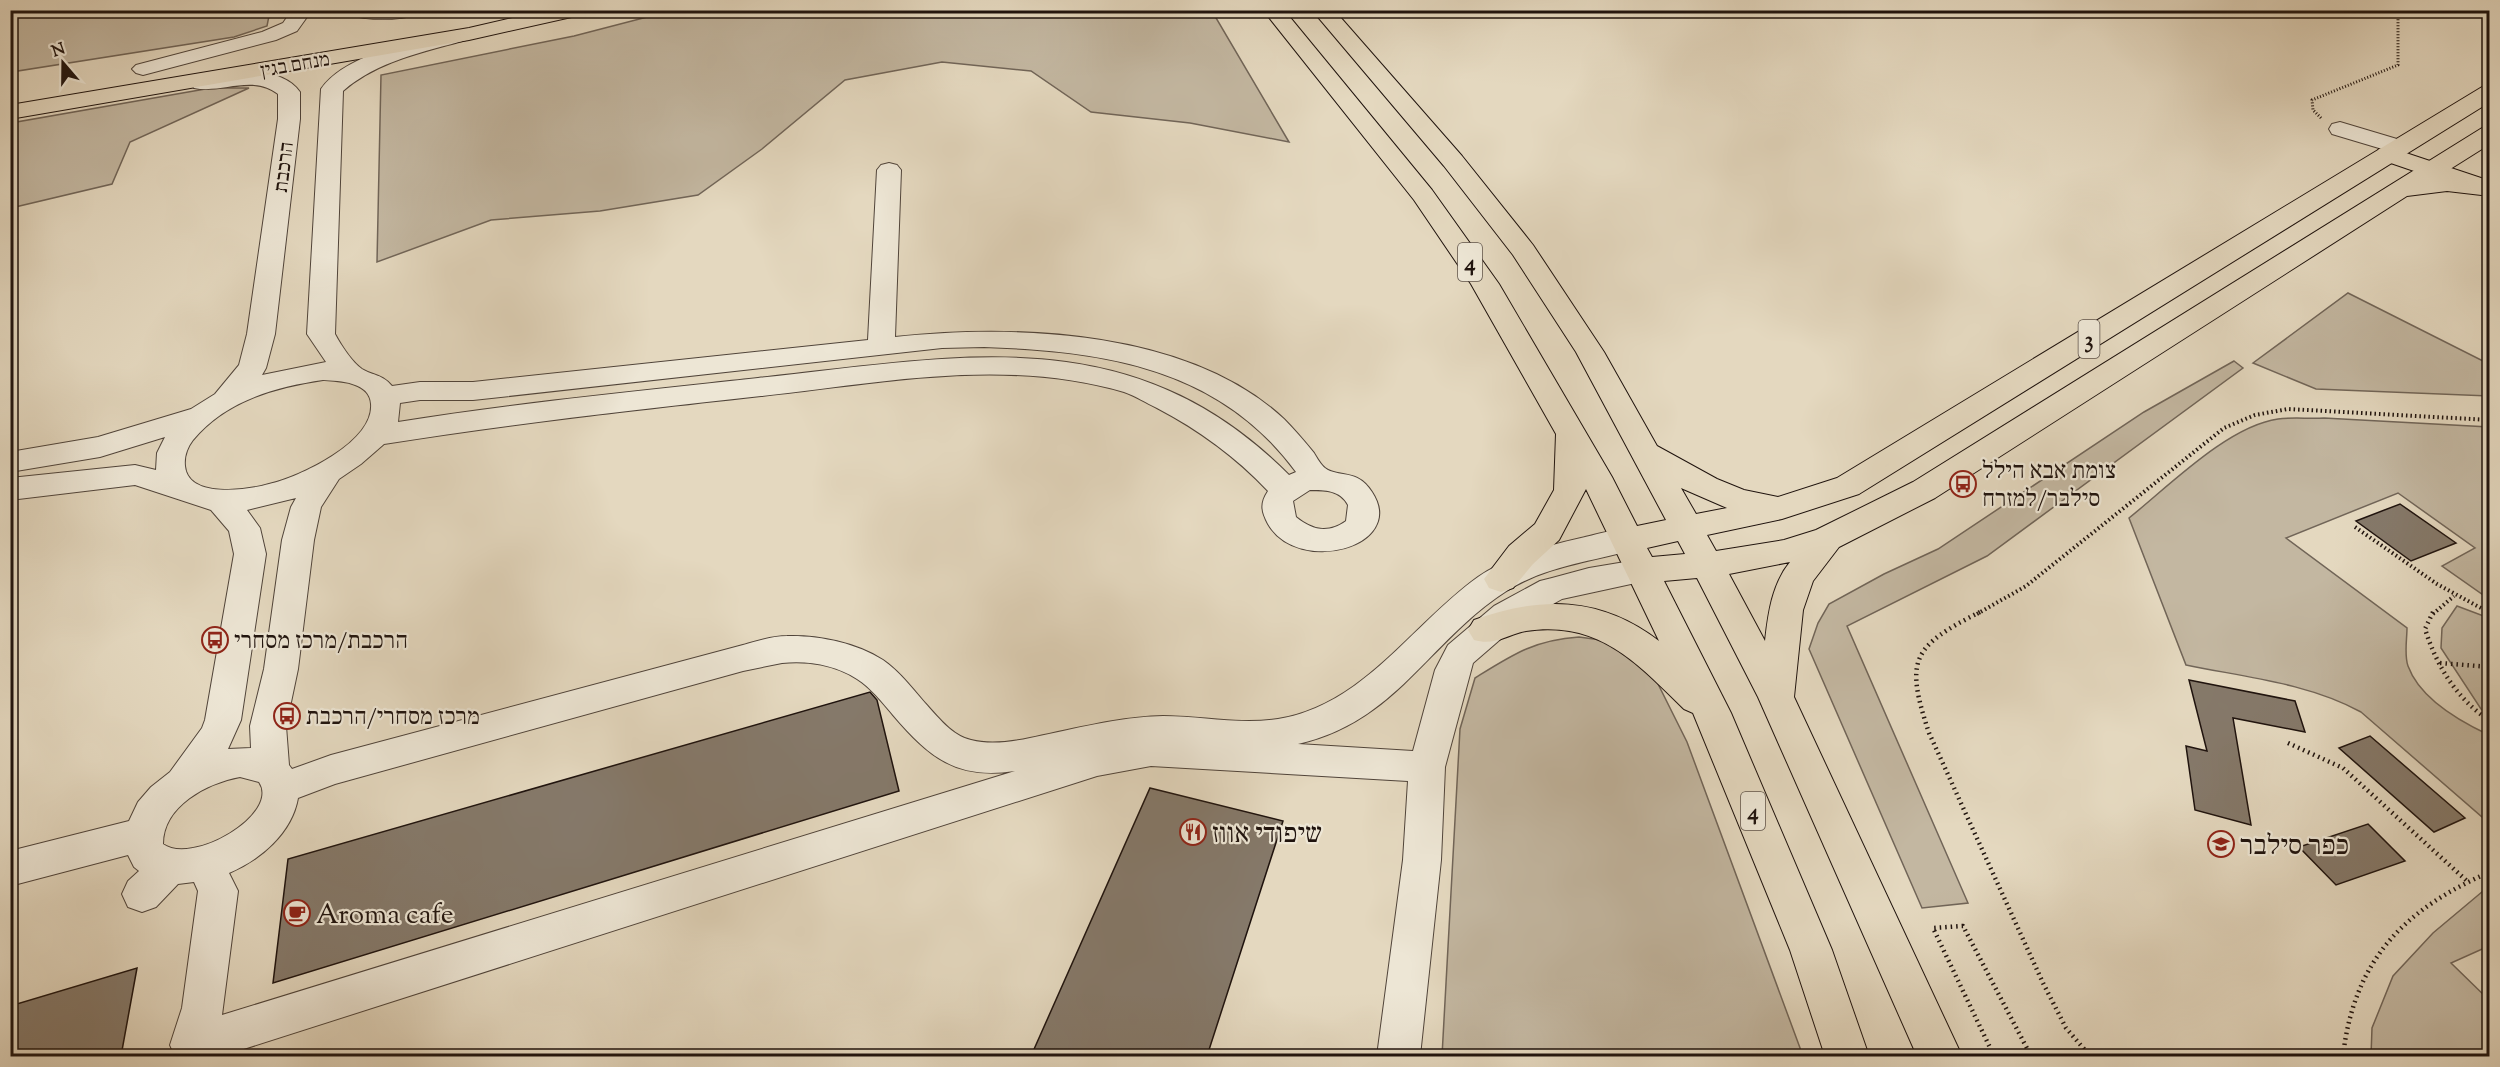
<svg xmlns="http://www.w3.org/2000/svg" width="2500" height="1067" font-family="'Sorts Mill Goudy','Frank Ruhl Libre',serif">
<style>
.green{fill:#c3b7a1;stroke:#716558;stroke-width:1.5}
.building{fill:#85796a;stroke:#1f130e;stroke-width:1.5}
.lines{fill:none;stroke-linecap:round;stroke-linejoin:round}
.minor-casing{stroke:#50443a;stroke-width:2}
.major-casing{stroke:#1f130e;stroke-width:2}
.highway-casing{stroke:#1f130e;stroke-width:2}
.path-far2{stroke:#1f130e;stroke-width:3;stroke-dasharray:1 2;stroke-linecap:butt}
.path-far1{stroke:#1f130e;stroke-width:4;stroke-dasharray:1.5 3;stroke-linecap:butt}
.path{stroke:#1f130e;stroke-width:4.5;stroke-dasharray:1.5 4;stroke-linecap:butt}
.minor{fill:#ede6d5;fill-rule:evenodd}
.major{fill:#e4d8bf;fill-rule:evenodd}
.highway{fill:#e4d8bf;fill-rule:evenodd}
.labels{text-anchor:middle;stroke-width:4.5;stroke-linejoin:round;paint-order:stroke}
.far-street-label{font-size:20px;fill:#1f130e;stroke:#ede6d5}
.shield{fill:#ede6d5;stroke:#5d524a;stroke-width:1.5}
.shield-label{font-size:22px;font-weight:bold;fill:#1f130e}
.poi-label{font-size:24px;fill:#1f130e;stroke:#ede6d5;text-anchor:start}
.near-poi-label{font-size:28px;fill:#1f130e;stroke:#ede6d5;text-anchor:start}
</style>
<rect width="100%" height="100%" fill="#e4d8bf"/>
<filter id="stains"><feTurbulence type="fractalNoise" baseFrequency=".00333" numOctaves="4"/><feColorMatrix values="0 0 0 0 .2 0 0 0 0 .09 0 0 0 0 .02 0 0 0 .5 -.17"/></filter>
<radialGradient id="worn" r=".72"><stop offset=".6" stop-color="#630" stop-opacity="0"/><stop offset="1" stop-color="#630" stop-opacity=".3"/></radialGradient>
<g class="green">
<polygon points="11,10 270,10 270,11 267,26 234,37 11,72"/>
<polygon points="674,10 1212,11 1289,142 1190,123 1091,112 1031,71 942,62 845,80 762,149 698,195 600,211 491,220 377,262 381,75 574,36"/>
<polygon points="211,88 249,88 130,142 112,184 11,208 11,123"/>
<polygon points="2348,293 2489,364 2489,396 2316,389 2253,363"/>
<polygon points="2234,361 2243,368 1987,556 1847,626 1968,903 1922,908 1809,649 1818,623 1829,604 1884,574 1938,549 2144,412"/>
<path d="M2324,418L2489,427V599L2442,566L2475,548L2398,493L2286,538L2407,628C2407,639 2404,655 2408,666C2420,699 2459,721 2489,735V823L2361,712C2308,683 2244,677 2186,665L2129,518C2169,486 2228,426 2278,419C2293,417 2309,419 2324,418Z"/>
<polygon points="2457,606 2489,618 2489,715 2481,709 2441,648 2442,628"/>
<path d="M1579,637L1601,640L1627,654L1657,682L1687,742L1803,1056H1442L1460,729L1475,678C1512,655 1534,640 1579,637Z"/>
<polygon points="2489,886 2489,946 2451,963 2489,1000 2489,1053 2484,1056 2371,1056 2372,1028 2393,976 2433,933"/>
</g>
<g class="building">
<polygon points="2400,504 2456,543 2411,561 2356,521"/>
<polygon points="2189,680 2295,701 2305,732 2233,718 2251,825 2195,810 2186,746 2207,751"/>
<polygon points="870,692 877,700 899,791 273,983 288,859"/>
<polygon points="2370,736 2465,818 2434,832 2339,748"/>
<polygon points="1150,788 1283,821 1207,1056 1031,1056"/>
<polygon points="2368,824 2405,861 2336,885 2299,847"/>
<polygon points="137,968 121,1056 10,1056 10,1006"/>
</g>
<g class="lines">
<defs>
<g id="minor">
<polygon points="292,10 312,10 297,31 276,40 143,75 136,73 132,69 136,65 262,32 283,23"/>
<path d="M342,10H424L421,14C394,21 371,21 345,14Z"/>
<path d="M459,30L466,32L469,36L466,40C424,52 377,61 343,91L335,334C341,345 352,362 362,369C374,376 382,374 392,386L420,382H473L868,340L877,170L881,165L889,163L897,165L901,170L895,337C1017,324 1189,330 1284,419C1295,430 1305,442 1314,453C1317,458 1321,465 1325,468C1338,478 1357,468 1372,492C1408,547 1298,576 1268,524C1261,511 1260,503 1268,491C1235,456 1199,430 1157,408C1146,403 1136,396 1124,392C1004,357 881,383 761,396C635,410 509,424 384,444L361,464L339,479L321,507L314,540L298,669L286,726L289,765L292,769L331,755L743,645C757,641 772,636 787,636C818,635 857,643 883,660C899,671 912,688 925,703C937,716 952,736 971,740C990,745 1011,742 1030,738C1074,729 1118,717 1163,716C1201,716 1240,725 1278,719C1364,705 1411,625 1478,577C1508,556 1546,546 1581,538C1600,534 1620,526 1639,532L1644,540L1639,548C1593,562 1546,565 1505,592C1428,642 1396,722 1298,744L1413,751L1435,670L1448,645L1494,606L1540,581L1552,578L1589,568L1643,559L1654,563L1659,571L1654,579L1562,599L1518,624L1473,663L1445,767L1441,860L1420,1056H1377L1403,860L1408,781L1151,766L1097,776L222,1056H175L170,1045L182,1008L198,891L194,882L178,884L156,907L142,912L128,907L122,894L128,881L139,871L134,867L128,855L10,886V851L129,821L138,802L151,787L170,772L202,728L205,720L234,554L229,531L211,510L135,485L10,500V478L135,465L156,470L157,453L165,437L100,457L10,472V452L98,437L191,409L215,394L239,365L247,334L278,119V94C252,74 222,94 194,88L191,83L194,78C223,71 280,63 300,92V119L275,334L266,368L262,375L326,362L307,334L321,89C346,53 419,40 459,30ZM984,347C1105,351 1220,368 1296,472L1289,475C1131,316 957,357 758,378C638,391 517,403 398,422L400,403L420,400H473L942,348ZM323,380C340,381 370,382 371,404C374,442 300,477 269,484C248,490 188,499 185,466C184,457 187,448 193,440C225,401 275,387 323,380ZM1310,490C1325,490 1340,490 1348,505L1346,521C1328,534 1312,530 1296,517L1293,501ZM296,498L291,507L282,540L264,669L250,726L251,748L228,749L241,720L266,554L260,528L247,510ZM782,663C807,660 836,665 857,679C871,688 882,702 893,715C929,757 956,780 1015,771L222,1015L238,891L229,873C260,860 292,833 298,798L335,784L743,671ZM240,777L259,782C281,814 192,866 163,844C163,806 207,783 240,777Z"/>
<polygon points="2340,122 2407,142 2410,147 2407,152 2399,154 2332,134 2329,129 2332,124"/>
</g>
<g id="major">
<polygon points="547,10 588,10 585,14 469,40 10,119 10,105 469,28"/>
<polygon points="2388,147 2490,181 2490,197 2379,159 2376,154 2379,149"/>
</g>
<path id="highway" d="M1263,10H1284L1432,190L1499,284L1612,477L1637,526L1666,520L1576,352L1513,255L1444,166L1312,10H1334L1462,156L1533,245L1604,352L1657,446L1717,479L1744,490L1778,497L1837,478L2482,87L2490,85V102L1859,494L1782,519L1707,535L1716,551L1784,540L1816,530L1913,482L2482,128L2490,126V144L2436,178L2447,177L2490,182V196L2447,191L2407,196L1935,498L1839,547L1813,581L1803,610L1794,697L1962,1056H1917L1758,697L1697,578L1664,581L1731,713L1832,950L1869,1056H1825L1790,950L1693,713L1684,709C1637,663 1599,620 1526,631C1506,635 1495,646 1474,640L1468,630L1474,620C1539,596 1601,596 1659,641L1586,489L1559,540L1533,564L1513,588L1501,592L1489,588L1484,579L1509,546L1535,524L1554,490L1556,434L1471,284L1414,200ZM1681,488L1727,508L1696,514ZM1678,541L1685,554L1652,557L1647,548ZM1790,562C1772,584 1768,614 1765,641L1729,574Z"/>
</defs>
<use href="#minor" class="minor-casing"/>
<use href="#major" class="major-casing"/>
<use href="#highway" class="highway-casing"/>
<polyline class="path-far2" points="2321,118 2313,110 2312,100 2398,65 2398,10"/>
<g class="path-far1">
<polyline points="2355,527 2437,584 2490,613"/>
<polyline points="1977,614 2026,586 2224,428 2255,415 2288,409 2490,420"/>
<polyline points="2433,614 2454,596"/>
</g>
<g class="path">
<path d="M1980,612C1911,647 1905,660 1929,733L2043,983L2066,1028L2090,1056"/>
<path d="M2433,612L2425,629C2437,667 2457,699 2490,721"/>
<polyline points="2440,663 2490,667"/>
<polyline points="2288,743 2343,768 2467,881"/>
<polyline points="1994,1056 1933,928 1963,926 2031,1056"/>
<path d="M2343,1056C2354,960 2404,909 2490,872"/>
</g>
<use href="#minor" class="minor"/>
<use href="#major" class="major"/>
<use href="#highway" class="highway"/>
</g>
<defs>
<symbol id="bus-ring" viewBox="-11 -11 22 22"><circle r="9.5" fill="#ede6d5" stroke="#8f2418" stroke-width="1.5"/><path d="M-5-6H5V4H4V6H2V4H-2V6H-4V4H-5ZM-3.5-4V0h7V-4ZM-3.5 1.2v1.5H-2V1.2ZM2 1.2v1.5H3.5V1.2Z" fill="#8f2418"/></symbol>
<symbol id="restaurant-ring" viewBox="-11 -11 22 22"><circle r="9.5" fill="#ede6d5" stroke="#8f2418" stroke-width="1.5"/><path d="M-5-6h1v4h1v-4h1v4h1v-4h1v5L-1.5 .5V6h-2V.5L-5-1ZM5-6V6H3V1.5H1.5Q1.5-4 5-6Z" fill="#8f2418"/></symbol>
<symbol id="school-ring" viewBox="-11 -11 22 22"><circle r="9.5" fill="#ede6d5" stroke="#8f2418" stroke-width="1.5"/><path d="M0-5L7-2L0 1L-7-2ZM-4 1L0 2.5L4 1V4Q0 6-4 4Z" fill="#8f2418"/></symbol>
<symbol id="cafe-ring" viewBox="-11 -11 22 22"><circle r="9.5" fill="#ede6d5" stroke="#8f2418" stroke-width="1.5"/><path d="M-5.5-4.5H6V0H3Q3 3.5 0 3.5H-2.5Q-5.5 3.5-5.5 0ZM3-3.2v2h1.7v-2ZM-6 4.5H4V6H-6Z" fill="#8f2418"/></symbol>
</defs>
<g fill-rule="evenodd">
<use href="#bus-ring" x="1948" y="469" width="30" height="30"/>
<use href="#bus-ring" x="200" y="625" width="30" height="30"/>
<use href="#bus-ring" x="272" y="701" width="30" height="30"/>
<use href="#restaurant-ring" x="1178" y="817" width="30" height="30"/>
<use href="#school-ring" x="2206" y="829" width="30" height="30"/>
<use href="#cafe-ring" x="282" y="898" width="30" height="30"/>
</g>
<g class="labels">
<g class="far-street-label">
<text transform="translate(295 64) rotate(-10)" y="7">מנחם בגין</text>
<text transform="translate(283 167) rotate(-83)" y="7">הרכבת</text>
</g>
<g class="shield">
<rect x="1458" y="243" width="24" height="38" rx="4.5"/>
<rect x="2078.5" y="320" width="21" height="38" rx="4.5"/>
<rect x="1741" y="792" width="24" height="38" rx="4.5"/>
</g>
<g class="shield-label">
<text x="1470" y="270">4</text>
<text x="2089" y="347">3</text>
<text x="1753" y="819">4</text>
</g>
<g class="poi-label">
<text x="1982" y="478">צומת אבא הילל<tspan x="1982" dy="28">סילבר/למזרח</tspan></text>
<text x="234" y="648">הרכבת/מרכז מסחרי</text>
<text x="306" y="724">מרכז מסחרי/הרכבת</text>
</g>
<g class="near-poi-label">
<text x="1212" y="842">שיפודי אווז</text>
<text x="2240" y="854">כפר סילבר</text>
<text x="316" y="923">Aroma cafe</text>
</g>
</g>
<rect width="2500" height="1067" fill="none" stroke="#e4d8bf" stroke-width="36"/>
<rect x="12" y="12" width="2476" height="1043" fill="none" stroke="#1f130e" stroke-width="3"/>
<rect x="18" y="18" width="2464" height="1031" fill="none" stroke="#1f130e" stroke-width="1.5"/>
<g transform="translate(63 63) rotate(340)" stroke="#ede6d5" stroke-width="4.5" paint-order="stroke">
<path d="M0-4.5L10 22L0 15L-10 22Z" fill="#1f130e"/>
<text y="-9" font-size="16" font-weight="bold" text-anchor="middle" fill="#1f130e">N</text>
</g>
<rect width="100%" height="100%" filter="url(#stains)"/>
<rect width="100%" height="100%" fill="url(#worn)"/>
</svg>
